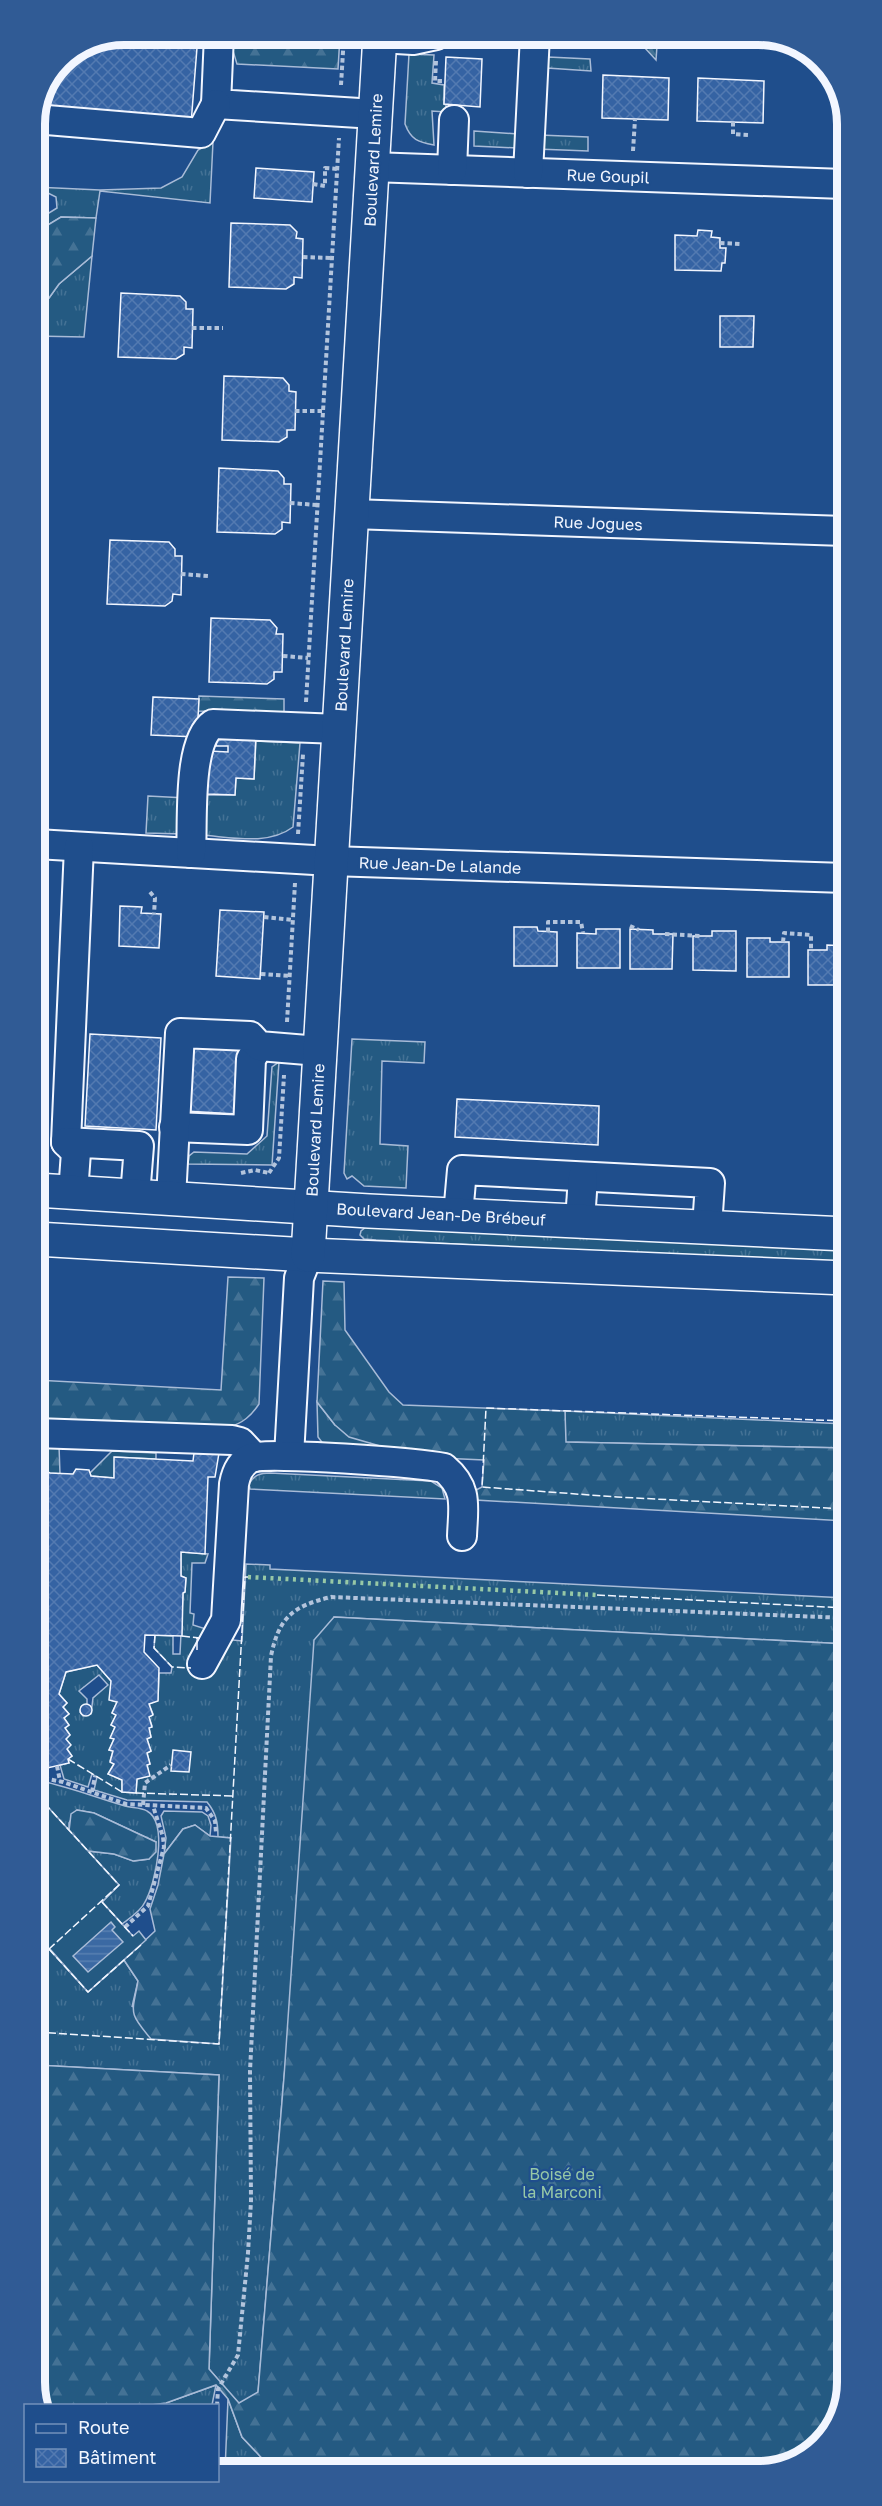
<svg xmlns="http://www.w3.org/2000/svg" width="882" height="2506" font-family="'Golos Text',sans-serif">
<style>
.grass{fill:url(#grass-tufts);stroke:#a8bbd7;stroke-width:1.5;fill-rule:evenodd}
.forest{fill:url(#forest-firs);stroke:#a8bbd7;stroke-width:1.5}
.garden{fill:#245a82;stroke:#a8bbd7;stroke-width:1.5}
.water{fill:url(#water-rules);stroke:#a8bbd7;stroke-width:1.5}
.building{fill:url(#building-cross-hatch);stroke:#f2f6ff;stroke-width:1.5}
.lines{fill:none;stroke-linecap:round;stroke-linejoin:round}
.minor-casing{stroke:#f2f6ff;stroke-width:32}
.major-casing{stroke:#f2f6ff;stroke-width:36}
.path{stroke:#b3c4dc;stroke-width:4;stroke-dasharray:4.5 3;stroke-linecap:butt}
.minor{stroke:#1f4e8c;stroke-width:28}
.major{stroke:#1f4e8c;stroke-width:33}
.hedge{stroke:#97c8a6;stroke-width:4.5;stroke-dasharray:3 4.5;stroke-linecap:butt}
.fence{stroke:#f2f6ff;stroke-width:1.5;stroke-dasharray:8 3;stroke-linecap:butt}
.labels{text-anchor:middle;stroke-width:4.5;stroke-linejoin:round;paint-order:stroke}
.street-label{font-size:16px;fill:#f2f6ff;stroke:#1f4e8c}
.park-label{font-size:16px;fill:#97c8a6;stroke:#1f4e8c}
.rim{fill:none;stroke:#f2f6ff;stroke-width:8}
</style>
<defs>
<pattern id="grass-tufts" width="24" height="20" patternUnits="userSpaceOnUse" patternTransform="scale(1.5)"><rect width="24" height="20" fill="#245a82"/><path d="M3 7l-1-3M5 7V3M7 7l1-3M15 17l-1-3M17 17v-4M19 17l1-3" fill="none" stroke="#447295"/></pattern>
<pattern id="forest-firs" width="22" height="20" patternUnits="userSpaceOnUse" patternTransform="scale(1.5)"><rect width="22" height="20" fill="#245a82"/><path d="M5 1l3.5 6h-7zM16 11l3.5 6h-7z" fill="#447295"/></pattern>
<pattern id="water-rules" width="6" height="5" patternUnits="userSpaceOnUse" patternTransform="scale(1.5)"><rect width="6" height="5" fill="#3b69a3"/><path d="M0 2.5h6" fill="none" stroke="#587fb1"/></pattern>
<pattern id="building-cross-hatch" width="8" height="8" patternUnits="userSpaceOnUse" patternTransform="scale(1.5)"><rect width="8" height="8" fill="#3563a3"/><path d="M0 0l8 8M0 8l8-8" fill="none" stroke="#537ab1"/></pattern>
</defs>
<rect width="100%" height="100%" fill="#1f4e8c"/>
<g class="grass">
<path d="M409,54L434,55L432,83L444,85V104L446,105V112L432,111L434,145C418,142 411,140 405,124Z"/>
<polygon points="548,57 590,59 591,71 547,68"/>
<polygon points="474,131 518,134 517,148 474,146"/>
<polygon points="539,135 588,137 588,151 537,149"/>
<polygon points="213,142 210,203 100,191 96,218 61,217 43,228 35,229 35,213 49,213 57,208 56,197 48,193 35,192 35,187 100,190 161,188 182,177 198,150"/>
<polygon points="92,256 84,337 35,336 35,300 49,298 59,284"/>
<path d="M256,741L300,743L293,827C268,846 231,837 201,835L203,795H235L236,778L254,779Z"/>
<polygon points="148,796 186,798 183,834 146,833"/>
<polygon points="352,1039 425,1042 424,1063 382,1061 380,1144 408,1146 406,1188 364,1186 352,1176 347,1179 344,1173"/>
<polygon points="279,1062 272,1165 188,1164 189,1156 194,1152 247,1154 267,1136 272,1067"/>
<polygon points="366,1227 846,1249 846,1264 376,1240 364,1239 360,1235 361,1231"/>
<polygon points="317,1402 335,1425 418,1457 324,1445 318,1437"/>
<polygon points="565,1411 846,1424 846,1448 565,1442"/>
<polygon points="112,1451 156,1453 156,1459 115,1457 114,1478 91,1476 90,1473"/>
<path d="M270,1473L431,1481L442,1488L445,1499L250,1489L249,1484C254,1475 260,1473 270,1473Z"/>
<path d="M181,1552L208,1554L205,1563H192L190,1613L194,1614L193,1625L206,1629L207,1638H197L196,1669L223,1639L242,1641L246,1564L270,1565V1569L846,1598V1644L334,1617L284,2077L258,2393L239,2404L209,2369L219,2075L37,2065V1960L49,1949L88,1992L124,1960L138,1981L132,2007L231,1838L218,1837C218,1822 216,1813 207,1802L127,1800L94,1790L97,1777L92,1774L88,1787L64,1779L60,1765L69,1763L68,1759L72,1756L67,1749L66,1739L70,1735L65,1728L69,1725L64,1718L69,1714L63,1707L67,1703L59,1694L66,1672L97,1665L111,1681L110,1700L117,1702L112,1713L116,1715L111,1725L115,1727L111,1737L114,1739L109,1750L113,1751L110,1761L114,1764L108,1774L122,1780V1792L136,1793L137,1779L149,1776L147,1765L150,1764L147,1753L151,1751L147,1739L151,1737L149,1728L152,1726L149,1717L153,1714L149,1704L158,1700L159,1673H171L172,1667L154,1648L155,1635L173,1636V1654H180L183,1593L185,1592L186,1578L181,1576ZM99,1675L108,1685L93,1698L91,1714L83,1716L80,1712L81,1707L87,1705V1699L79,1691Z"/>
<path d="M41,1781C70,1787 97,1798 125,1806C131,1808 141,1807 147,1811C169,1823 155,1885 145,1902C141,1911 130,1918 122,1924L102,1902L119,1885L88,1851L114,1854L134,1861L149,1859L156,1842L94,1813L77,1810L69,1823V1831L37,1795V1783Z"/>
<polygon points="164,1811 202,1812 208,1816 211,1825 210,1836 195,1825 183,1829 164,1854 166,1838 161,1816"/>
<polygon points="216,2385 212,2405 151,2406 166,2403"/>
<polygon points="228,2399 242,2437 274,2471 225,2471"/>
</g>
<g class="forest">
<polygon points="235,35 337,35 340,36 338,69 237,64 233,51"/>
<polygon points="633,35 686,35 692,48 657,46 656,60"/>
<polygon points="61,217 96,218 92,256 59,284 49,298 35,300 35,229 43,228"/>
<polygon points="199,696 284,699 284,713 198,711"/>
<path d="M228,1277L264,1278L259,1404C251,1416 243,1423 229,1427L36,1421V1380L221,1390Z"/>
<polygon points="323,1281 344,1282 345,1330 389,1392 403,1405 565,1411 566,1442 846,1448 846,1521 475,1500 476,1490 482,1487 484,1460 418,1457 349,1437 335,1425 317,1402"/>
<polygon points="36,1446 59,1446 60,1474 50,1473 40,1469 36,1472"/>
<polygon points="334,1617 846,1644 847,2382 829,2437 781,2468 274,2471 242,2437 228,2399 216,2385 166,2403 151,2405 51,2405 38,2398 37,2065 219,2075 209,2369 239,2403 258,2392 284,2077 314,1640"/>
<polygon points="77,1810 94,1813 156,1842 156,1852 149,1859 133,1861 114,1854 88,1851 69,1831 71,1814"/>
<path d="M195,1825L210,1836L231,1838L219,2044L151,2039C128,2012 132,2014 138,1981L124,1960L155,1931L150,1909L158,1885L164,1854L183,1829Z"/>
</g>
<polygon class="garden" points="37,1795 119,1885 102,1902 133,1936 139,1931 146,1940 88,1992 50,1949 37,1960"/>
<polygon class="water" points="111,1922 115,1927 112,1930 123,1942 88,1972 73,1956"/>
<g class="building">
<polygon points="124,35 198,35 191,124 38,112 61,61"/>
<polygon points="446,57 482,59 480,107 444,104"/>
<polygon points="603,75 669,78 668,120 602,118"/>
<polygon points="698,78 764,81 763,123 697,121"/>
<polygon points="256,168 314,172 312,202 254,198"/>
<polygon points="231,223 290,225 297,232 296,238 303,239 302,278 294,277 294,284 286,289 229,287"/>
<polygon points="698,230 712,231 711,237 720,238 720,248 726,248 725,263 722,263 721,271 675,270 675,235 697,236"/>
<polygon points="121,293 180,296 186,302 186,309 193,309 192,348 184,347 184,354 176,359 118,357"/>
<polygon points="720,316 754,316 753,347 720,347"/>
<polygon points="224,376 283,378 289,385 289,391 296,392 295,430 287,430 287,437 279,442 222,440"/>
<polygon points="219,468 278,471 284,478 284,484 291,484 290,523 282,522 282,529 275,534 217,532"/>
<polygon points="110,540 169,542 175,549 175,556 182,556 181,595 173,594 172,601 165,606 107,604"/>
<polygon points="211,618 270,620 277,628 276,634 283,634 282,672 274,672 274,679 267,684 209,682"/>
<polygon points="153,697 199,699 197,737 151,735"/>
<polygon points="256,733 254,779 236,778 235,795 207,794 209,751 228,752 228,746 216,746 217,737"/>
<polygon points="120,906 142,907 141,913 161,914 159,948 119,946"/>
<polygon points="220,910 264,912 260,979 216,976"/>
<polygon points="514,927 537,927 538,931 557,932 557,966 514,966"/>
<polygon points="596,929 620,929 620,968 577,968 577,933 596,934"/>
<polygon points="630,929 653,930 653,934 673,934 672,969 630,969"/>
<polygon points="712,931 736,931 736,971 693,970 693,936 712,936"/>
<polygon points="747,938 770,938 770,942 789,942 789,977 747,977"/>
<polygon points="827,945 846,946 846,985 808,985 808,950 827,950"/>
<polygon points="90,1034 161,1038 156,1130 85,1126"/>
<polygon points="188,1044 239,1046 236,1114 185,1111"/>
<polygon points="457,1099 599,1106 598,1145 455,1137"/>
<polygon points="194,1453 219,1453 215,1477 208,1477 205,1554 181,1552 181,1576 186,1578 185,1592 183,1593 182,1636 145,1635 144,1652 159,1668 158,1701 149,1704 153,1715 149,1717 152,1727 149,1728 151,1737 147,1739 151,1751 147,1753 150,1764 147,1765 150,1776 137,1779 136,1793 122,1792 122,1780 108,1774 114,1764 110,1762 113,1751 109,1750 114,1739 110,1738 115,1727 111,1725 116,1715 112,1713 117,1702 109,1700 111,1681 97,1665 66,1672 59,1694 67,1703 63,1707 69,1714 64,1718 69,1725 65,1728 70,1735 66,1739 71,1745 67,1749 72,1756 68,1759 69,1763 43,1769 37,1764 36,1472 40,1469 50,1473 73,1474 76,1469 89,1470 91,1476 114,1478 114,1457 193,1461"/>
<circle cx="86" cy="1710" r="6"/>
<polygon points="173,1750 191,1752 189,1772 171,1771"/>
</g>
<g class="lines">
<defs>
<g id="minor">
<polyline points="219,35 216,104 375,114"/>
<polyline points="380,38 413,40 436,35"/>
<polyline points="35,119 201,133 216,104"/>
<polyline points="372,167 844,184"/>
<polyline points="452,170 454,120"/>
<polyline points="528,173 535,35"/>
<polyline points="352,514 845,531"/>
<polyline points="36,844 331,861 845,878"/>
<path d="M191,853C193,823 187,742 213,724L339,729"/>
<polyline points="174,1127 248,1130 251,1059 259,1046"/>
<polyline points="66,1142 79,847"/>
<polyline points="73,1193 76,1152 66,1142 139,1146 135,1196"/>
<polyline points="171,1198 180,1033 250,1036 259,1046 319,1051"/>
<polyline points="458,1215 462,1170 710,1183 707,1227"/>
<polyline points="580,1221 583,1177"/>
<polyline points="36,1433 232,1440 240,1442 254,1457"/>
<polyline points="289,1456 299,1278 308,1255"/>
<path d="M202,1664L226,1620L234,1484C236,1473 240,1463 251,1458C266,1451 421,1463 444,1468C469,1489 463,1507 462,1536"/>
</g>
<g id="major">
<polyline points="36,1190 369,1211 846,1234"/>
<polyline points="36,1239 308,1255 846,1278"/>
<polyline points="308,1255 380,35"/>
</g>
</defs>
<use href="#minor" class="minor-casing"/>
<use href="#major" class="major-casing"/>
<g class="path">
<polyline points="436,61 435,81 445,81"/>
<polyline points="341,85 344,35"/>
<polyline points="733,122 733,134 749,135"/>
<polyline points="633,151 635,119"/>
<polyline points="313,184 325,186 325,168 337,169"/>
<polyline points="720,243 741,244"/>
<polyline points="303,257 331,258"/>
<polyline points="192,328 223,328"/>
<polyline points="295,411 323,411"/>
<polyline points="290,503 317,505"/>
<polyline points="181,574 208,576"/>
<polyline points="283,656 308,658"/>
<polyline points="306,702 339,138"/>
<polyline points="298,834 303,754"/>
<polyline points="150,892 155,898 154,914"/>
<polyline points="264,917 293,920"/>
<polyline points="630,926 639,930"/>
<polyline points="548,932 548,922 581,922 583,933"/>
<polyline points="665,934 701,936"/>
<polyline points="783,942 784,933 811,935 811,950"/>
<polyline points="261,974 290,976"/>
<polyline points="287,1022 295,883"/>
<polyline points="241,1173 255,1170 269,1173"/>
<polyline points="269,1173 279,1158 284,1075"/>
<polyline points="57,1766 60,1781"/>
<polyline points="37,1777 63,1782 126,1804 206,1808 215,1821 216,1833"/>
<polyline points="92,1792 95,1776"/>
<polyline points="143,1805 145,1783 171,1765"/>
<polyline points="125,1927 148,1906 164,1847 163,1837 153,1806"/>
<path d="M217,2406L218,2389L238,2355L248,2253L251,2201L250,2071L271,1656C279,1617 293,1606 331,1597L846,1618"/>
</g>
<use href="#minor" class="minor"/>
<use href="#major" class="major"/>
<polyline class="hedge" points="248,1577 597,1595"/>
<g class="fence">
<polyline points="846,1421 486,1408 482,1487 617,1497 846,1509"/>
<polyline points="597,1595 846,1608"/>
<polyline points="155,1635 154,1648 172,1667 191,1668"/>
<polyline points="182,1636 200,1638"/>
<polyline points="197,1650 197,1638"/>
<polyline points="68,1759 122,1792"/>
<polyline points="136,1793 234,1796"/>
<polyline points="37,1795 119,1885 37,1960"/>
<polyline points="102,1902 133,1936"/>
<polyline points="49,1949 88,1992 141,1945"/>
<polyline points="37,2032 219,2044 245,1577 248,1577"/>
</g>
</g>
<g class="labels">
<g class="street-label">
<text transform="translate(373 160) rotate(-87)" y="6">Boulevard Lemire</text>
<text transform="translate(608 176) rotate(2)" y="6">Rue Goupil</text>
<text transform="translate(598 523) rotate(2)" y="6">Rue Jogues</text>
<text transform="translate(344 645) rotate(-87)" y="6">Boulevard Lemire</text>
<text transform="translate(440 865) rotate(2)" y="6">Rue Jean-De Lalande</text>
<text transform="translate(315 1130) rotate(-87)" y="6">Boulevard Lemire</text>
<text transform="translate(441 1214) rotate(3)" y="6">Boulevard Jean-De Brébeuf</text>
</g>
<g class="park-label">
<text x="562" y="2180">Boisé de<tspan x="562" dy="18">la Marconi</tspan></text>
</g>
</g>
<path d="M0 0H882V2506H0ZM124 45H758A79 79 0 0 1 837 124V2382A79 79 0 0 1 758 2461H124A79 79 0 0 1 45 2382V124A79 79 0 0 1 124 45Z" fill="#305b95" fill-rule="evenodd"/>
<path class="rim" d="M124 45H758A79 79 0 0 1 837 124V2382A79 79 0 0 1 758 2461H124A79 79 0 0 1 45 2382V124A79 79 0 0 1 124 45Z"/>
<rect x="24" y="2404" width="195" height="78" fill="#1f4e8c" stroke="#7391ba" stroke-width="1.5"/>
<rect x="36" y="2424" width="30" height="9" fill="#1f4e8c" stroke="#7391ba" stroke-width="1.5"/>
<text x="78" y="2434" font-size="18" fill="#f2f6ff">Route</text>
<rect x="36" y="2449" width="30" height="18" fill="url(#building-cross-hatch)" stroke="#7391ba" stroke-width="1.5"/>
<text x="78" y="2464" font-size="18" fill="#f2f6ff">Bâtiment</text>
</svg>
